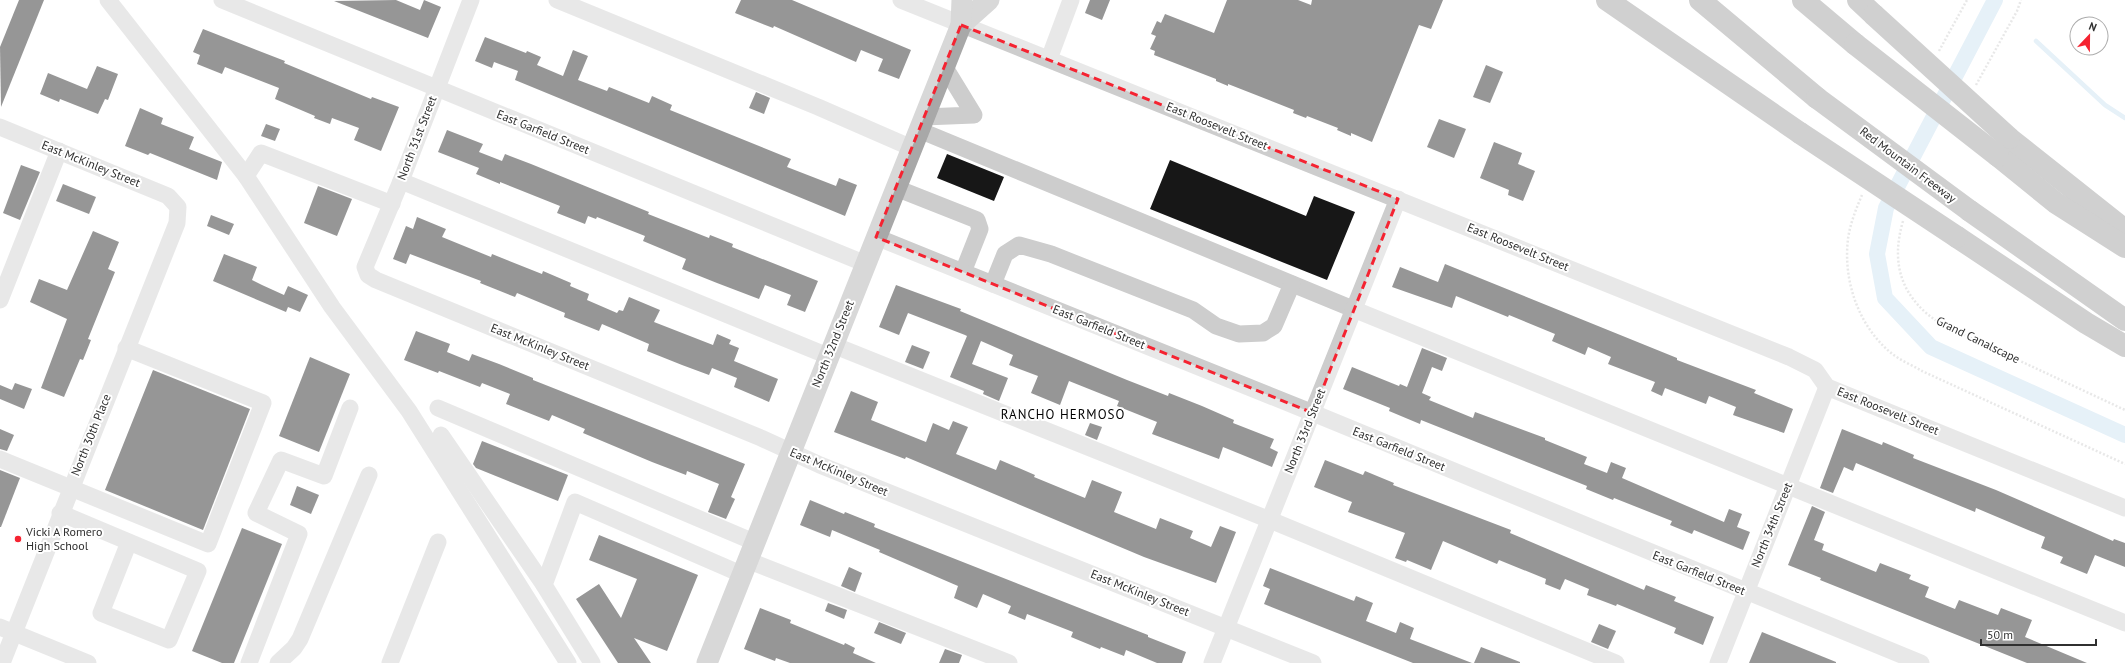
<svg xmlns="http://www.w3.org/2000/svg" width="2125" height="663" font-family="'PT Sans',sans-serif">
<style>
.lines{fill:none;stroke-linecap:round;stroke-linejoin:round}
.stream{stroke:#c7dfef;stroke-width:4.5}
.canal{stroke:#c7dfef;stroke-width:16}
.building{fill:#171717}
.path{stroke:#cdcdcd;stroke-width:2.5;stroke-dasharray:2 2;stroke-linecap:butt}
.minor{stroke:#cdcdcd;stroke-width:17}
.major{stroke:#a8a8a8;stroke-width:21}
.highway{stroke:#979797;stroke-width:22}
.highway-bridge{stroke:#979797;stroke-width:22}
.marked{fill:none;stroke:#f52331;stroke-width:3;stroke-dasharray:8 5;stroke-linejoin:round}
.poi-dot{fill:#f52331;stroke:#fff;stroke-width:1.5}
.labels{text-anchor:middle;stroke-width:4;stroke-linejoin:round;paint-order:stroke}
.street-label{font-size:12px;fill:#303030;stroke:#fff}
.poi-label{font-size:12px;fill:#303030;stroke:#fff;text-anchor:start}
.neighbourhood-label{font-size:13px;letter-spacing:1px;fill:#000;stroke:#fff}
</style>
<rect width="100%" height="100%" fill="#fff"/>
<g class="lines">
<polyline class="stream" points="2036,41 2105,105 2125,118"/>
<polyline class="canal" points="1995,0 1886,208 1877,254 1885,298 1931,347 2125,435"/>
</g>
<g class="building">
<polygon points="19,0 44,0 1,107 0,47"/>
<polygon points="396,0 420,10 424,0 441,7 428,38 334,1"/>
<polygon points="741,0 792,0 911,50 899,79 878,71 883,59 861,50 856,62 774,26 773,28 735,13"/>
<polygon points="1090,0 1110,0 1102,20 1085,13"/>
<polygon points="1227,0 1298,0 1311,5 1312,0 1443,0 1431,29 1419,25 1372,142 1351,133 1351,136 1337,130 1338,128 1307,116 1306,118 1293,113 1294,110 1228,84 1228,86 1216,81 1216,79 1154,55 1155,51 1150,49 1156,36 1151,34 1157,21 1161,23 1165,14 1214,33"/>
<polygon points="203,29 285,61 284,63 371,99 372,97 399,107 381,151 354,140 359,128 332,118 330,124 314,118 315,116 275,99 279,88 225,67 222,74 197,64 200,55 193,52"/>
<polygon points="485,37 526,53 527,51 541,57 537,65 563,76 573,50 588,56 578,80 607,91 609,87 649,103 652,96 672,105 670,110 791,159 787,167 836,186 839,178 857,185 845,216 515,80 518,71 494,62 492,68 475,61"/>
<polygon points="1486,65 1503,72 1490,103 1473,97"/>
<polygon points="97,66 118,74 108,100 105,99 98,114 60,99 59,102 40,94 48,73 87,89"/>
<polygon points="756,92 770,98 764,114 749,108"/>
<polygon points="140,108 163,118 161,124 194,137 189,149 222,162 217,180 150,153 148,155 125,146"/>
<polygon points="1439,119 1466,129 1454,158 1427,147"/>
<polygon points="266,124 280,129 275,141 261,136"/>
<polygon points="447,130 483,144 479,152 502,161 505,154 531,164 649,212 648,214 709,238 710,235 733,244 732,247 818,281 805,312 787,305 791,295 765,285 759,299 717,283 682,269 686,259 643,241 645,236 597,217 596,219 588,216 585,224 557,213 560,206 500,182 500,184 476,174 479,168 438,152"/>
<polygon points="1494,142 1522,153 1518,164 1535,171 1523,201 1508,195 1509,190 1480,178"/>
<polygon points="947,154 1004,177 994,201 937,178"/>
<polygon points="1170,160 1306,216 1314,196 1355,212 1327,280 1150,209"/>
<polygon points="21,165 40,172 20,220 3,213"/>
<polygon points="63,184 96,197 89,214 56,201"/>
<polygon points="318,186 352,199 337,236 304,223"/>
<polygon points="211,215 234,224 229,235 207,226"/>
<polygon points="417,217 446,229 442,237 491,257 492,254 542,274 543,271 571,283 570,286 589,294 587,300 617,313 619,310 623,311 629,297 660,310 654,322 713,345 717,334 731,340 729,344 739,348 734,361 778,379 769,402 734,387 737,378 712,368 709,375 682,365 647,351 649,344 602,324 599,331 564,317 565,313 517,293 515,297 480,283 481,281 410,254 406,264 393,259 406,226 413,229"/>
<polygon points="93,231 119,242 108,269 115,272 88,339 91,340 83,360 80,359 64,397 41,388 67,319 30,302 39,279 67,290"/>
<polygon points="224,254 257,267 252,280 262,285 284,295 288,286 308,295 300,312 288,307 286,312 213,281"/>
<polygon points="1445,264 1677,358 1677,360 1756,390 1754,393 1793,409 1784,433 1733,415 1736,407 1709,396 1706,404 1665,388 1662,396 1651,391 1655,382 1608,364 1611,357 1588,347 1585,355 1552,341 1555,334 1509,315 1508,317 1456,296 1452,308 1392,287 1400,267 1438,282"/>
<polygon points="896,285 961,309 960,311 1127,380 1168,396 1169,393 1202,406 1234,420 1233,423 1274,439 1270,448 1278,452 1272,467 1223,447 1219,459 1152,434 1157,422 1117,406 1119,401 1069,381 1060,405 1031,393 1038,376 1009,365 1013,355 981,341 972,364 1008,378 999,401 983,394 984,391 950,377 967,336 965,335 908,313 899,335 879,327"/>
<polygon points="416,331 450,344 447,352 469,361 472,354 499,364 533,378 533,380 745,464 731,497 735,499 726,519 708,512 719,484 687,471 686,475 652,462 583,433 585,429 552,415 549,421 506,404 510,394 482,383 480,387 439,371 438,373 404,360"/>
<polygon points="912,345 930,352 923,369 905,362"/>
<polygon points="1422,348 1447,358 1442,371 1432,367 1422,393 1431,397 1429,400 1473,418 1475,412 1545,438 1545,440 1587,457 1584,464 1607,473 1611,462 1626,468 1622,478 1724,522 1729,509 1742,514 1737,527 1750,532 1743,550 1694,530 1692,534 1670,525 1672,521 1614,498 1613,500 1586,489 1587,486 1421,420 1420,424 1389,411 1390,408 1343,389 1352,367 1399,386 1400,384 1407,387"/>
<polygon points="310,357 350,374 319,452 279,436"/>
<polygon points="153,370 250,409 203,530 105,490"/>
<polygon points="15,383 32,389 24,409 0,399 0,385 12,390"/>
<polygon points="851,391 878,402 871,420 926,442 933,423 949,430 953,421 968,427 956,454 996,470 1000,460 1035,475 1034,477 1085,498 1092,480 1122,492 1114,512 1156,529 1160,518 1193,531 1190,538 1211,547 1220,526 1236,532 1216,583 1144,557 906,457 905,459 834,432"/>
<polygon points="1090,423 1102,427 1097,440 1085,435"/>
<polygon points="0,429 14,435 7,451 0,449"/>
<polygon points="1842,429 1882,445 1883,442 1914,455 1913,458 1996,490 2113,541 2114,539 2125,543 2125,567 2095,555 2087,574 2060,563 2063,557 2041,548 2045,537 1976,508 1975,512 1856,463 1853,471 1844,467 1833,493 1820,488"/>
<polygon points="482,441 568,475 558,501 476,468 473,464"/>
<polygon points="1325,460 1363,475 1365,471 1394,483 1393,485 1511,530 1510,533 1644,590 1646,585 1676,597 1674,601 1714,617 1703,645 1674,633 1676,628 1617,604 1616,606 1587,595 1589,589 1565,579 1560,590 1545,584 1546,579 1499,560 1497,564 1443,541 1431,570 1407,560 1406,562 1395,558 1405,533 1348,512 1352,502 1314,487"/>
<polygon points="0,470 20,478 1,527 0,527"/>
<polygon points="297,486 319,495 311,514 290,505"/>
<polygon points="810,500 844,514 845,512 875,524 874,527 1148,635 1148,637 1186,652 1182,663 1157,663 1126,650 1124,656 1101,647 1100,649 1071,637 1073,632 1027,614 1025,620 1008,613 1011,606 983,594 977,608 954,598 958,586 879,552 880,550 832,530 830,537 800,525"/>
<polygon points="1812,506 1825,512 1814,540 1824,544 1822,550 1876,572 1880,563 1911,575 1909,579 1929,587 1925,597 1955,609 1959,600 1998,615 2001,608 2032,620 2025,637 2087,663 2027,663 1820,580 1821,578 1788,565"/>
<polygon points="242,528 282,544 234,663 222,663 192,651"/>
<polygon points="599,535 698,575 667,651 634,638 651,663 618,663 576,599 599,584 621,618 637,579 589,560"/>
<polygon points="849,567 862,573 855,592 841,586"/>
<polygon points="1270,568 1354,601 1356,596 1373,603 1366,621 1396,633 1400,622 1414,628 1410,639 1472,663 1413,663 1264,604 1270,589 1263,586"/>
<polygon points="828,603 847,610 844,619 825,611"/>
<polygon points="760,608 791,620 790,623 844,645 845,643 855,648 853,653 876,663 790,663 776,658 775,661 744,649"/>
<polygon points="879,622 906,633 901,644 874,633"/>
<polygon points="1599,624 1616,631 1608,649 1591,642"/>
<polygon points="1762,632 1836,662 1836,663 1749,663"/>
<polygon points="1481,647 1520,662 1520,663 1474,663"/>
<polygon points="945,649 962,655 959,663 939,663"/>
</g>
<g class="lines">
<g class="path">
<polyline points="1939,51 1967,0"/>
<polyline points="1976,85 2017,11 2021,0"/>
<path d="M1862,195C1856,209 1850,224 1848,239C1843,280 1858,325 1890,352C1899,360 1912,365 1922,371L2125,464"/>
<path d="M1903,221C1890,265 1902,299 1941,324L2125,410"/>
</g>
<g class="minor">
<polyline points="108,0 246,176 332,307 409,411 568,663"/>
<polyline points="222,0 866,264"/>
<polyline points="471,0 401,181 365,267 368,275 376,280 761,438 820,465 1313,663"/>
<polyline points="557,0 818,107 912,148"/>
<polyline points="901,0 1789,357 1815,370 1827,387 2125,508"/>
<polyline points="1049,59 1071,0"/>
<polyline points="924,117 974,115 944,66"/>
<polyline points="0,127 168,196 178,207 177,223 2,663"/>
<polyline points="919,130 1353,309 2125,623"/>
<polyline points="246,176 261,153 392,204"/>
<polyline points="401,181 828,356"/>
<polyline points="896,188 977,220 980,229 963,272"/>
<polyline points="876,237 1313,413 1921,663"/>
<polyline points="993,284 1005,254 1019,245 1051,254 1193,310 1216,326 1239,334 1263,333 1274,326 1292,284"/>
<polyline points="0,300 59,151"/>
<polyline points="833,345 1270,520 1616,663"/>
<polyline points="438,408 754,542"/>
<polyline points="441,435 544,585"/>
<polyline points="0,459 208,544 263,403 126,348"/>
<polyline points="60,513 198,571 169,640 101,613 129,542"/>
<polyline points="747,560 1009,663"/>
<polyline points="0,627 88,663"/>
<polyline points="249,663 299,534 256,513 281,460 324,476 350,408"/>
<polyline points="278,663 294,648 300,639 369,475"/>
<polyline points="390,663 438,542"/>
<polyline points="592,663 544,585 575,502 741,574"/>
<polyline points="1212,663 1398,199"/>
<polyline points="1718,663 1827,387"/>
</g>
<g class="major">
<polyline points="961,25 989,0"/>
<polyline points="707,663 961,25 962,0"/>
</g>
<g class="highway">
<polyline points="1607,0 1800,133"/>
<polyline points="1700,0 1817,98"/>
<polyline points="1803,0 1855,44"/>
<polyline points="1858,0 1874,15"/>
<polyline points="2009,138 2125,230"/>
<polyline points="1998,156 2056,203 2125,247"/>
<polyline points="1970,211 2125,320"/>
<polyline points="1957,237 2086,323 2125,346"/>
</g>
<g class="highway-bridge">
<polyline points="1874,15 2009,138"/>
<polyline points="1855,44 1998,156"/>
<polyline points="1817,98 1970,211"/>
<polyline points="1800,133 1957,237"/>
</g>
</g>
<path d="M0 0H2125V663H0ZM961,25L1398,199L1313,413L876,237Z" fill="#fff" fill-opacity=".55" fill-rule="evenodd"/>
<path class="marked" d="M961,25L1398,199L1313,413L876,237Z"/>
<circle class="poi-dot" cx="18" cy="539" r="4"/>
<g class="labels">
<g class="street-label">
<text transform="translate(1217 126) rotate(22)" y="4">East Roosevelt Street</text>
<text transform="translate(543 132) rotate(22)" y="4">East Garfield Street</text>
<text transform="translate(417 138) rotate(-69)" y="4">North 31st Street</text>
<text transform="translate(91 164) rotate(22)" y="4">East McKinley Street</text>
<text transform="translate(1908 165) rotate(37)" y="4">Red Mountain Freeway</text>
<text transform="translate(1518 247) rotate(22)" y="4">East Roosevelt Street</text>
<text transform="translate(1099 327) rotate(22)" y="4">East Garfield Street</text>
<text transform="translate(1978 340) rotate(26)" y="4">Grand Canalscape</text>
<text transform="translate(833 344) rotate(-68)" y="4">North 32nd Street</text>
<text transform="translate(540 347) rotate(22)" y="4">East McKinley Street</text>
<text transform="translate(1888 411) rotate(22)" y="4">East Roosevelt Street</text>
<text transform="translate(1305 431) rotate(-68)" y="4">North 33rd Street</text>
<text transform="translate(91 435) rotate(-68)" y="4">North 30th Place</text>
<text transform="translate(1399 449) rotate(22)" y="4">East Garfield Street</text>
<text transform="translate(839 472) rotate(23)" y="4">East McKinley Street</text>
<text transform="translate(1772 525) rotate(-68)" y="4">North 34th Street</text>
<text transform="translate(1699 573) rotate(22)" y="4">East Garfield Street</text>
<text transform="translate(1140 593) rotate(22)" y="4">East McKinley Street</text>
</g>
<g class="poi-label">
<text x="26" y="536">Vicki A Romero<tspan x="26" dy="14">High School</tspan></text>
</g>
<g class="neighbourhood-label">
<text x="1063" y="419">RANCHO HERMOSO</text>
</g>
</g>
<g transform="translate(2089 36) rotate(22)"><circle r="19" fill="#ffffff" stroke="#acacac"/>
<path d="M0-3L7 15L0 10L-7 15Z" fill="#f52331"/>
<text y="-6" font-size="11" font-weight="bold" text-anchor="middle" fill="#303030">N</text>
</g>
<path d="M1981 639v6h115v-6" fill="none" stroke="#303030" stroke-width="2"/>
<text x="1987" y="639" font-size="12" fill="#303030" stroke="#ffffff" stroke-width="3" paint-order="stroke">50 m</text>
</svg>
